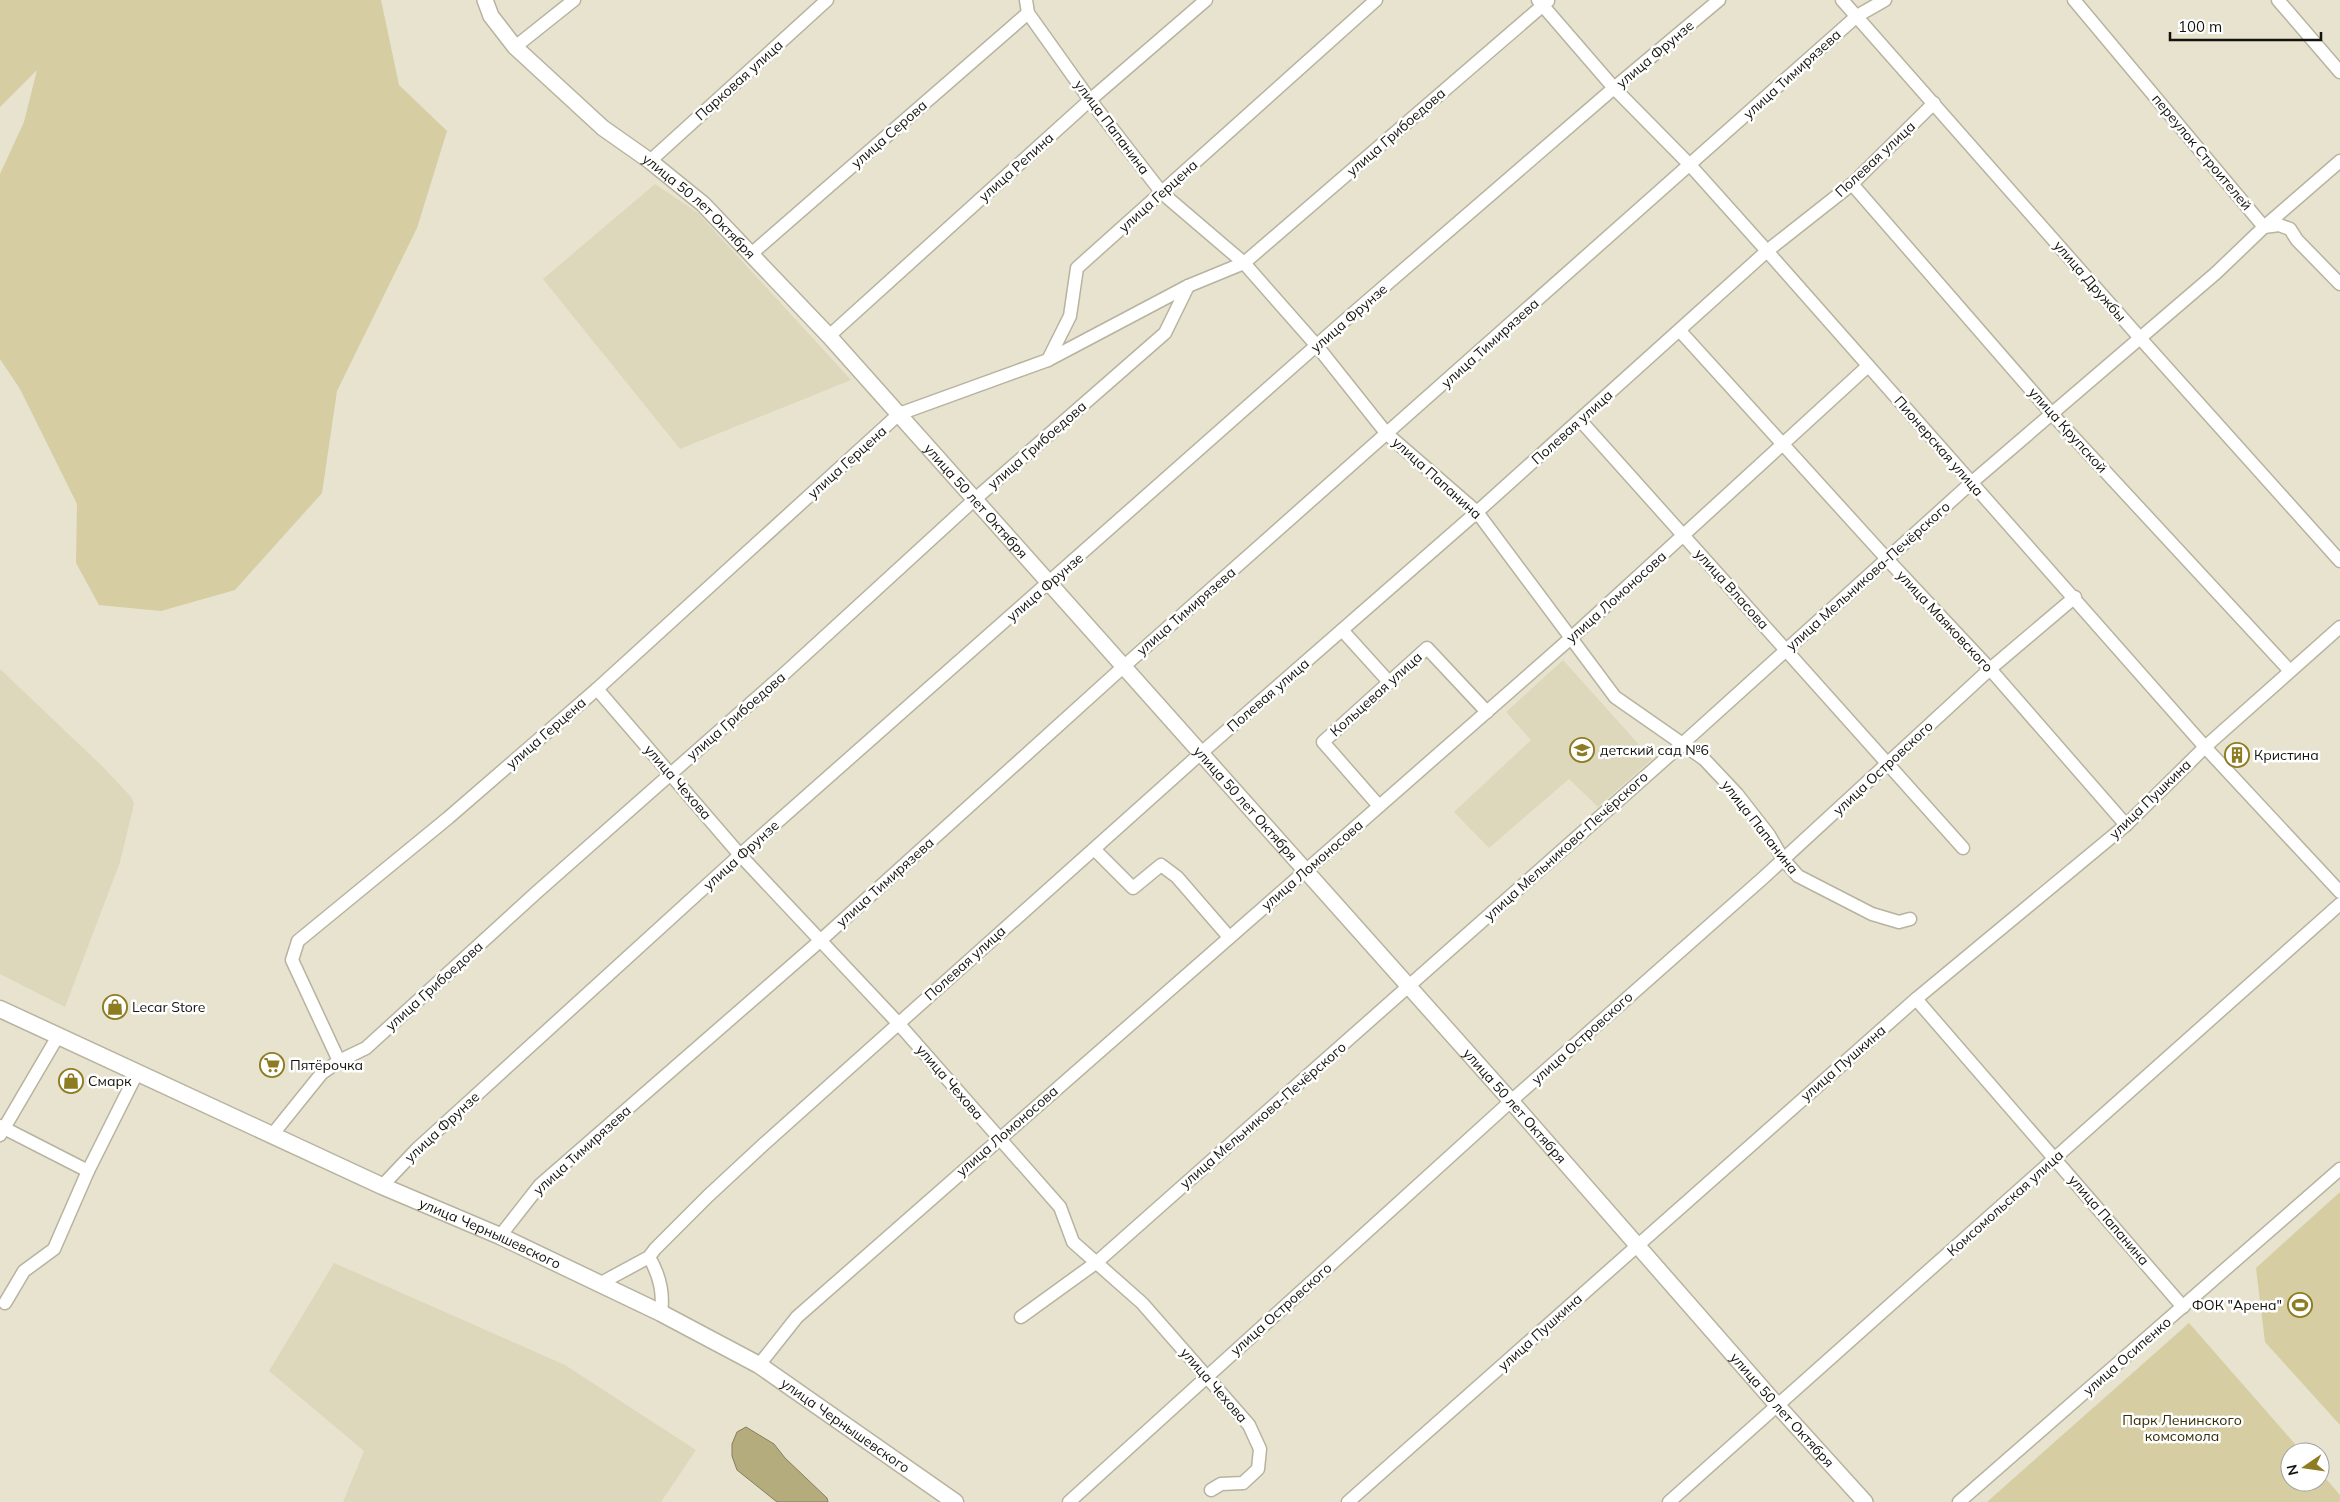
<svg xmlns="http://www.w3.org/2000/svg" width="2340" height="1502" font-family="Mulish,sans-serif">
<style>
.built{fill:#ddd7bb}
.green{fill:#d6cda3}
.water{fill:#b5ac7d;stroke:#857e5b}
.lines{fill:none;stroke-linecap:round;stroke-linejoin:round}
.minor-casing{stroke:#b7b39f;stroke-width:15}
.tertiary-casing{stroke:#b7b39f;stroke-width:18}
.secondary-casing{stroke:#b7b39f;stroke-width:19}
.minor{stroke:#fff;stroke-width:12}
.tertiary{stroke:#fff;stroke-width:15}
.secondary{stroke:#fff;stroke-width:16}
.labels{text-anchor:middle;stroke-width:5;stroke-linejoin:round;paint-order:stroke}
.street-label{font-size:14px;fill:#14130c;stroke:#fff}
.poi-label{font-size:14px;fill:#14130c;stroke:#fff;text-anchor:start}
.park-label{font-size:14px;fill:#342c04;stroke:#fff}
</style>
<rect width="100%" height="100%" fill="#e7e3ce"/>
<g class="built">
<polygon points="655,184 698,213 851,380 680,449 543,279"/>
<polygon points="1563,660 1652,759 1598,807 1569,779 1489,848 1454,812 1531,740 1506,712"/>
<polygon points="0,669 102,766 132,798 134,804 120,862 65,1007 0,974"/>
<polygon points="334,1263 565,1365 696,1450 661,1502 343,1502 364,1451 269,1371"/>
</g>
<g class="green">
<polygon points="0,0 381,0 399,85 447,131 417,228 337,391 322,493 235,590 161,611 99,605 76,563 77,504 20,389 0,359 0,174 24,122 37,70 0,107"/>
<polygon points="2340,1192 2340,1425 2265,1342 2256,1268"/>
<polygon points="2189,1323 2302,1452 2290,1452 2290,1482 2320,1482 2320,1472 2340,1495 2340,1502 1987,1502"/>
</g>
<polygon class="water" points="746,1427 774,1444 785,1458 827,1498 828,1502 777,1502 737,1470 732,1456 732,1444 737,1432"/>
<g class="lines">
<defs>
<g id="minor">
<polyline points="1026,0 1028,13 1090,100 1162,193 1244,263 1317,346 1387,434 1477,512 1615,697 1704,759 1737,794 1769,835 1783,859 1798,876 1872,914 1899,922 1910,919"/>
<polyline points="1538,0 1614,88 1690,165 1767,251 2205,747 2340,892"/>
<polyline points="1842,0 2140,338 2340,561"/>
<polyline points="2074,0 2264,227 2279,225 2290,229 2297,240 2340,284"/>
<polyline points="2278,0 2340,72"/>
<polyline points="515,47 574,0"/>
<polyline points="650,161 827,0"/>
<polyline points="1852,184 2052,414 2290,671"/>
<polyline points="750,255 1028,13"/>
<polyline points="1680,331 1887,559 1990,669 2126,825"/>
<polyline points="829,336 1090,100 1206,0"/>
<polyline points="1048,360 1188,286 1244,263 1548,1"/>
<polyline points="1580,420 1963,848"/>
<polyline points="1342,630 1389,682"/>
<polyline points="597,689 740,855 898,1023 1060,1207 1073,1242 1142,1303 1249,1425 1260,1449 1258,1469 1243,1483 1221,1484 1211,1490"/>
<polyline points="1379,806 1323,742 1427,648 1487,712"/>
<polyline points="1094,849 1133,888 1161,865 1177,877 1229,937"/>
<polyline points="1916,999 2183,1307"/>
<polyline points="339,1061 292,960 298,941 448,818 597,689 899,414 1048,360 1070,316 1077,268 1376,0"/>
<polyline points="0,1126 88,1171"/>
<polyline points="0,1135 58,1036"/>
<polyline points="272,1135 322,1073 339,1061 366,1048 537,892 785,673 974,500 1165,333 1188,286"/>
<polyline points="382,1186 417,1149 740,855 1343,322 1614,88 1719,0"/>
<polyline points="500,1236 540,1185 821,940 1122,668 1857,16 1885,0"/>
<path d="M649,1257C659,1274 664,1293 661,1313"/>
<polyline points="601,1283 649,1257 655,1249 708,1196 764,1144 1200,754 1477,512 1767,251 1852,184 1934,103"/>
<polyline points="5,1303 24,1271 54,1249 88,1171 137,1073"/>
<polyline points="1021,1317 1097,1262 1681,745 1971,483 2216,273 2264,227 2340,161"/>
<polyline points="759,1365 797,1317 1572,637 1868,366"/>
<polyline points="1069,1502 1511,1101 1763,878 1990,669 2075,597"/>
<polyline points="1348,1502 1916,999 2126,825 2205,747 2340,627"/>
<polyline points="1669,1502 2340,904"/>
<polyline points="1959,1502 2340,1169"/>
</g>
<g id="tertiary">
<path id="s1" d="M485,0L491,16L515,47L603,128L650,161L703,204L829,336L1511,1101L1777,1405L1865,1502"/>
</g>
<g id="secondary">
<path id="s2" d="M0,1009L382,1186L500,1236L661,1313L759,1365L955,1502"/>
</g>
</defs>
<use href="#minor" class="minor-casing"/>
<use href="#tertiary" class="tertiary-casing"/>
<use href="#secondary" class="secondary-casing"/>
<use href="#minor" class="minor"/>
<use href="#tertiary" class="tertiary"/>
<use href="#secondary" class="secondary"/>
</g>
<defs>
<symbol id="school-ring" viewBox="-11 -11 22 22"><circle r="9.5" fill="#fff" stroke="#8e7c22" stroke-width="1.5"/><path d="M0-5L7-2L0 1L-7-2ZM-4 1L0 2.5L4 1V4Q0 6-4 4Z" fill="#8e7c22"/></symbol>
<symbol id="building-ring" viewBox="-11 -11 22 22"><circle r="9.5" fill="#fff" stroke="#8e7c22" stroke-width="1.5"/><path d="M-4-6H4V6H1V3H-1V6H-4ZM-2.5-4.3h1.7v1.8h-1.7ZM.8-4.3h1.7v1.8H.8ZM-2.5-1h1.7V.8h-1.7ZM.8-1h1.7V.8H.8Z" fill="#8e7c22"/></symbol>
<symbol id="shop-ring" viewBox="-11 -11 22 22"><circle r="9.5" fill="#fff" stroke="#8e7c22" stroke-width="1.5"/><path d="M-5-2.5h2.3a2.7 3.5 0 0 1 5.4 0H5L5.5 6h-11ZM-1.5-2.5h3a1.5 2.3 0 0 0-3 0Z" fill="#8e7c22"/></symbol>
<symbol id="supermarket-ring" viewBox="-11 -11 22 22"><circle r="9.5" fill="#fff" stroke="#8e7c22" stroke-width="1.5"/><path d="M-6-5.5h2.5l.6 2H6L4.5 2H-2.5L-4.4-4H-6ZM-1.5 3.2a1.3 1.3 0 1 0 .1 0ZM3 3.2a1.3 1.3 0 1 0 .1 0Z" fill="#8e7c22"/></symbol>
<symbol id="stadium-ring" viewBox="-11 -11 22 22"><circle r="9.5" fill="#fff" stroke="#8e7c22" stroke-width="1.5"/><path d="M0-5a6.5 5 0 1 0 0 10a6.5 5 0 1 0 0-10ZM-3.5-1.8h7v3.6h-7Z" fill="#8e7c22"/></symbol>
</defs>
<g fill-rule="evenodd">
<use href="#school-ring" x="1568" y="736" width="28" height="28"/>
<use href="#building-ring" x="2223" y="741" width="28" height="28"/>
<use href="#shop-ring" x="101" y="993" width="28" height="28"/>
<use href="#supermarket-ring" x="258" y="1051" width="28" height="28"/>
<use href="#shop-ring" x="57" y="1067" width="28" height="28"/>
<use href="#stadium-ring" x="2286" y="1291" width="28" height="28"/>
</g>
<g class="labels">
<g class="street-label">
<text transform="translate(1655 54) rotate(-40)" y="5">улица Фрунзе</text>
<text transform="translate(1792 74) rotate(-42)" y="5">улица Тимирязева</text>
<text transform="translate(739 80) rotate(-42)" y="5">Парковая улица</text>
<text transform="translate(1112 127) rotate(53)" y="5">улица Папанина</text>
<text transform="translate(1396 132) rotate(-41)" y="5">улица Грибоедова</text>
<text transform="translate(889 134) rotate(-41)" y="5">улица Серова</text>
<text transform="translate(2202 152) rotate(50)" y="5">переулок Строителей</text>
<text transform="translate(1875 159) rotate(-43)" y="5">Полевая улица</text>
<text transform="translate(1016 167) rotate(-42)" y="5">улица Репина</text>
<text transform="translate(1158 196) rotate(-42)" y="5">улица Герцена</text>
<text dy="5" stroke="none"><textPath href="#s1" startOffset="300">улица 50 лет Октября</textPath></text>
<text transform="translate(2090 281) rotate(49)" y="5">улица Дружбы</text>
<text transform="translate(1349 318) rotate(-41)" y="5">улица Фрунзе</text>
<text transform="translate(1490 343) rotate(-42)" y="5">улица Тимирязева</text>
<text transform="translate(1572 427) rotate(-42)" y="5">Полевая улица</text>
<text transform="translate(2068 430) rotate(48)" y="5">улица Крупской</text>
<text transform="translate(1037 445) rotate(-41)" y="5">улица Грибоедова</text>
<text transform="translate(1939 446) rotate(49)" y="5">Пионерская улица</text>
<text transform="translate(847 462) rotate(-42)" y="5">улица Герцена</text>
<text transform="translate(1437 478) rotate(42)" y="5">улица Папанина</text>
<text dy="5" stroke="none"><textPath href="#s1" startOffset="705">улица 50 лет Октября</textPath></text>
<text transform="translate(1868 576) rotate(-42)" y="5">улица Мельникова-Печёрского</text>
<text transform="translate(1045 587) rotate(-41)" y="5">улица Фрунзе</text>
<text transform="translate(1732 589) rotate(48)" y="5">улица Власова</text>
<text transform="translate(1616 597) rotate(-42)" y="5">улица Ломоносова</text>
<text transform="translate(1186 611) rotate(-41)" y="5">улица Тимирязева</text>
<text transform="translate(1945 621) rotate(47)" y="5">улица Маяковского</text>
<text transform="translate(1376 694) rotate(-42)" y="5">Кольцевая улица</text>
<text transform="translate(1268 695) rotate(-41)" y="5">Полевая улица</text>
<text transform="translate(736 716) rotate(-41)" y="5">улица Грибоедова</text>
<text transform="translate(546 733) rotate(-41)" y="5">улица Герцена</text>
<text transform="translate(1883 768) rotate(-43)" y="5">улица Островского</text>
<text transform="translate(678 782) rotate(49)" y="5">улица Чехова</text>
<text transform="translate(2150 799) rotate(-44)" y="5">улица Пушкина</text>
<text dy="5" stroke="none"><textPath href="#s1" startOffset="1110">улица 50 лет Октября</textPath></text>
<text transform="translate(1760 827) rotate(52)" y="5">улица Папанина</text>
<text transform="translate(1566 846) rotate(-42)" y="5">улица Мельникова-Печёрского</text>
<text transform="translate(741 855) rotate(-42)" y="5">улица Фрунзе</text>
<text transform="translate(1312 865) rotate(-41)" y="5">улица Ломоносова</text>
<text transform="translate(885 882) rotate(-42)" y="5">улица Тимирязева</text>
<text transform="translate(965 963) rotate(-42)" y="5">Полевая улица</text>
<text transform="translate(434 986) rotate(-42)" y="5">улица Грибоедова</text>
<text transform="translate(1582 1038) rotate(-42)" y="5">улица Островского</text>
<text transform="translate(1843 1063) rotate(-41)" y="5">улица Пушкина</text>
<text transform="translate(950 1082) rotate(49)" y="5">улица Чехова</text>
<text dy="5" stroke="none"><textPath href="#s1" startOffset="1515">улица 50 лет Октября</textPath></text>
<text transform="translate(1263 1115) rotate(-41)" y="5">улица Мельникова-Печёрского</text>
<text transform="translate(442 1127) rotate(-43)" y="5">улица Фрунзе</text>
<text transform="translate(1007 1131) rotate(-41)" y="5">улица Ломоносова</text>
<text transform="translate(582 1150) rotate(-42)" y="5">улица Тимирязева</text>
<text transform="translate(2005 1203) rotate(-42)" y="5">Комсомольская улица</text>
<text transform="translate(2109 1220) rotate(49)" y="5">улица Папанина</text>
<text dy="5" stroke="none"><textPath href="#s2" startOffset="539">улица Чернышевского</textPath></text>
<text transform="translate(1281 1309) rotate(-42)" y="5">улица Островского</text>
<text transform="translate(1540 1332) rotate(-42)" y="5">улица Пушкина</text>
<text transform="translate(2127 1356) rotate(-41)" y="5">улица Осипенко</text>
<text transform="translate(1214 1385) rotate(49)" y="5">улица Чехова</text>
<text dy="5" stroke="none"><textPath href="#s1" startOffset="1920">улица 50 лет Октября</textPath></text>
<text dy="5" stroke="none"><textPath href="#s2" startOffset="944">улица Чернышевского</textPath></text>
</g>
<g class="poi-label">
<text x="1600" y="755">детский сад №6</text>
<text x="2254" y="760">Кристина</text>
<text x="132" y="1012">Lecar Store</text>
<text x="290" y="1070">Пятёрочка</text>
<text x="88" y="1086">Смарк</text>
<text x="2282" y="1310" text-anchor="end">ФОК "Арена"</text>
</g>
<g class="park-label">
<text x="2182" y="1425">Парк Ленинского<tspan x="2182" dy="16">комсомола</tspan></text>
</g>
</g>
<g transform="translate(2305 1467) rotate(257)"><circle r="24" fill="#ffffff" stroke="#a1a19e"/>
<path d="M0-4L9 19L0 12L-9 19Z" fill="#8e7c22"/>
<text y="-8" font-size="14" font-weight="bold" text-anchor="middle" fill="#14130c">N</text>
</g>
<path d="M2170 32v8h151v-8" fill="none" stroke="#14130c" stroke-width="2.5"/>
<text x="2178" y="32" font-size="15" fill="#14130c" stroke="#ffffff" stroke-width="4" paint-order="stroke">100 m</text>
</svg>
